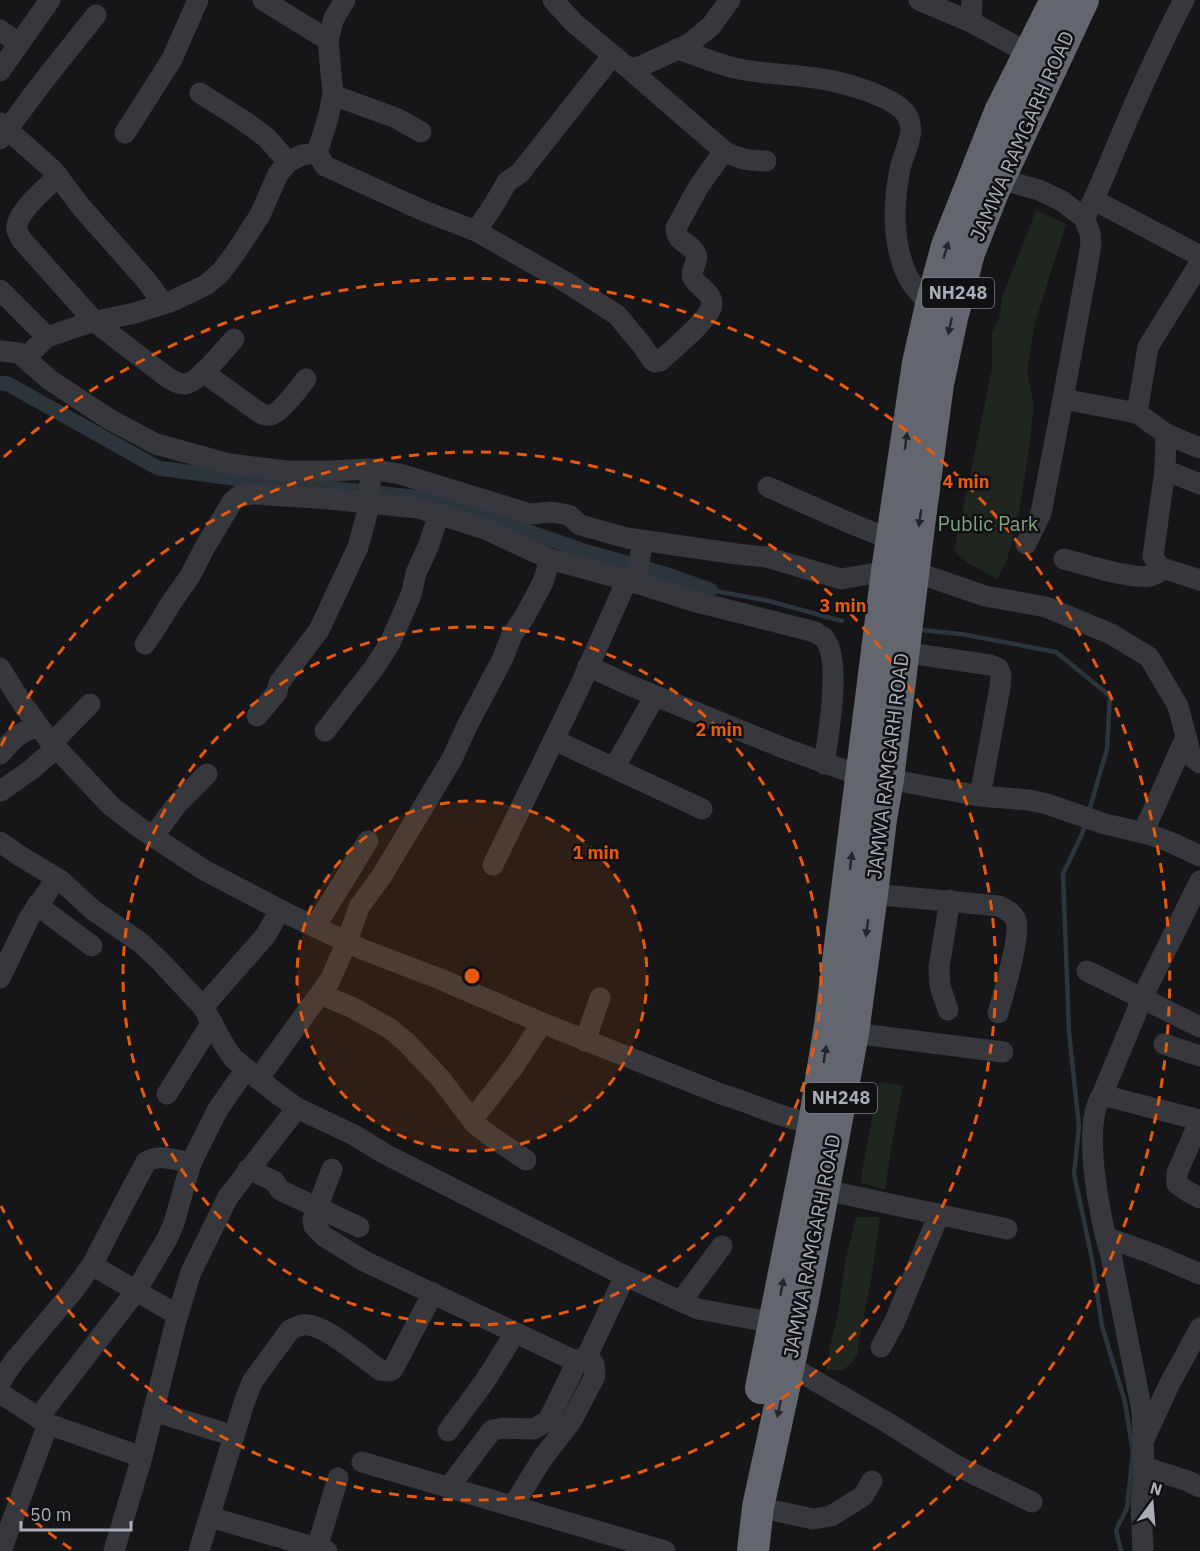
<svg xmlns="http://www.w3.org/2000/svg" width="1200" height="1551" font-family="'IBM Plex Sans',sans-serif">
<style>
.green{fill:#1e261f}
.lines{fill:none;stroke-linecap:round;stroke-linejoin:round}
.stream{stroke:#2c353c;stroke-width:4.5}
.canal{stroke:#2c353c;stroke-width:15}
.minor{stroke:#37383d;stroke-width:21}
.highway{stroke:#63666e;stroke-width:32}
.oneway{fill:#26262a}
.ring{fill:none;stroke:#e8590c;stroke-width:3;stroke-dasharray:10 8}
.labels{text-anchor:middle;stroke-width:5;stroke-linejoin:round;paint-order:stroke}
.shield{fill:#111113;stroke:#7b7e86;stroke-width:1.5}
.shield-label{font-size:18px;font-weight:bold;fill:#a8adb8}
.street-label{font-size:20px;fill:#a8adb8;stroke:#111113}
.park-label{font-size:20px;fill:#7fa381;stroke:#111113}
.centre{fill:#e8590c;stroke:#111113;stroke-width:3}
.ring-label{font-size:18px;text-anchor:middle;font-weight:bold;fill:#e8590c;stroke:#111113;stroke-width:5;stroke-linejoin:round;paint-order:stroke}
</style>
<rect width="100%" height="100%" fill="#161618"/>
<g class="green">
<polygon points="1036,210 1066,224 1035,323 1027,372 1034,406 1028,456 1017,524 1007,560 997,579 968,563 954,551 992,369 992,332 999,319 1002,298"/>
<polygon points="879,1082 903,1086 891,1149 885,1190 862,1183 861,1177"/>
<polygon points="856,1217 880,1217 872,1275 858,1346 858,1355 844,1370 826,1370 830,1347 838,1313 845,1263"/>
</g>
<g class="lines">
<g class="stream">
<polyline points="710,590 769,601 842,621"/>
<polyline points="921,630 961,634 1056,652 1110,696 1107,749 1089,811"/>
<polyline points="1086,822 1082,834 1063,874 1069,1032 1079,1127 1074,1174 1092,1259 1102,1326 1125,1402 1133,1453 1127,1508 1116,1530 1121,1551"/>
</g>
<polyline class="canal" points="0,383 8,384 158,468 240,479 423,498 518,528 584,551 668,575 710,590"/>
<g class="minor">
<polyline points="263,0 328,40 333,95 328,118 317,153 325,166 424,211 476,231"/>
<path d="M553,0L574,23L627,67L724,151C738,159 750,161 766,161"/>
<polyline points="919,0 971,22 1030,54"/>
<polyline points="971,22 972,0"/>
<polyline points="0,30 19,44"/>
<polyline points="328,40 334,18 345,0"/>
<path d="M677,49C696,55 715,63 734,68C761,74 789,74 816,78C837,81 862,88 882,97C892,101 906,110 909,120C915,135 903,154 900,169C893,203 892,245 908,277C913,287 923,297 931,305"/>
<path d="M613,55L520,173L507,182L493,206L476,231L569,284L617,315L642,345L652,360L655,362L660,361C672,350 706,322 711,308C712,306 712,302 711,299C708,290 698,287 693,278C689,270 701,260 695,252C688,242 676,242 676,228L699,186L724,151"/>
<polyline points="627,67 637,68 689,44 711,26 730,0"/>
<polyline points="0,71 50,0"/>
<polyline points="200,93 244,121 267,138 288,162"/>
<polyline points="333,95 396,118 421,132"/>
<polyline points="0,123 53,170 82,208 145,279 164,304"/>
<polyline points="125,133 172,59 198,0"/>
<polyline points="0,139 45,79 96,15"/>
<path d="M58,176C46,188 14,214 17,230C18,234 20,236 21,239L95,322L168,378C173,380 179,385 185,384C198,383 225,349 234,339"/>
<polyline points="999,179 1039,190 1062,201 1084,218 1090,233 1091,244 1087,268 1063,399"/>
<polyline points="1094,200 1200,256"/>
<path d="M1084,218C1097,195 1106,171 1116,147C1137,97 1159,48 1184,0"/>
<polyline points="0,290 47,337"/>
<polyline points="0,351 19,353 50,380 109,419 156,444 229,464 287,471 329,471 370,469 400,474 530,514 551,512 569,515 580,525 627,538 737,554 766,557 841,579 887,571"/>
<polyline points="25,358 47,337 88,323 135,313 170,302 206,285 221,272 236,252 260,215 278,174 288,162 302,155 317,153"/>
<path d="M203,372L260,413C264,415 265,416 270,415C280,414 299,388 306,379"/>
<polyline points="1166,434 1137,413 1148,347 1200,263"/>
<polyline points="1200,448 1166,434 1165,470 1153,556 1159,567 1200,580"/>
<polyline points="1165,470 1200,484"/>
<polyline points="768,487 845,521 892,540"/>
<polyline points="1026,544 1041,513 1063,399 1137,413"/>
<path d="M1064,559C1084,564 1132,580 1150,576C1155,575 1159,572 1163,569"/>
<polyline points="912,571 985,596 1046,607 1111,634 1149,657 1178,706 1191,756 1200,763"/>
<polyline points="635,583 643,541"/>
<path d="M145,644L157,626L171,603L190,576L205,547L232,502L239,496L253,494L329,499L418,508L485,529L550,559L627,580L693,601L815,632C817,634 820,635 823,637C843,657 828,737 824,764"/>
<polyline points="902,652 990,665 998,668 1001,675 1000,687 980,796"/>
<polyline points="588,666 629,685 781,747 861,776"/>
<path d="M0,668L20,700L48,739L111,806L140,828L204,870L290,915L364,950L440,979L542,1023L721,1094C752,1103 782,1119 814,1123"/>
<polyline points="257,716 277,692 279,683 319,630 358,547 370,503 370,469"/>
<polyline points="325,731 374,668 390,643 411,595 416,573 428,547 439,514"/>
<polyline points="554,740 702,809"/>
<polyline points="52,743 90,704"/>
<path d="M0,754C14,738 18,733 38,726"/>
<polyline points="614,768 655,696"/>
<polyline points="888,779 980,796 1029,800 1047,804 1105,824 1148,834 1170,842 1200,856"/>
<polyline points="1,791 32,769 56,748"/>
<polyline points="1143,833 1186,737"/>
<polyline points="153,837 177,804 207,774"/>
<polyline points="0,842 20,856 60,880 93,910 141,943 161,962 203,1007 223,1043 233,1058 276,1093 297,1108 354,1135 385,1154 621,1274 698,1309 775,1323"/>
<polyline points="493,865 579,688 627,580"/>
<path d="M872,894L999,906C1006,910 1014,913 1016,921C1021,935 1003,995 998,1013"/>
<polyline points="37,905 92,946"/>
<polyline points="315,927 368,841"/>
<polyline points="1087,971 1200,1027"/>
<polyline points="0,978 29,918 57,878"/>
<polyline points="320,994 351,1007 389,1028 406,1042 440,1078 475,1124 492,1137 526,1160"/>
<polyline points="203,1007 266,935 280,910"/>
<polyline points="948,1010 940,986 939,967 950,900"/>
<polyline points="853,1033 1003,1052"/>
<polyline points="585,1041 600,998"/>
<polyline points="1164,1044 1200,1056"/>
<polyline points="258,1079 330,980 347,942 359,907 381,877 452,759 467,726 502,660 512,635 525,616 543,582 550,559"/>
<polyline points="167,1094 212,1022"/>
<polyline points="1102,1095 1200,1120"/>
<polyline points="472,1120 514,1066 542,1023"/>
<polyline points="1200,1120 1177,1173 1177,1184 1187,1191 1200,1198"/>
<polyline points="248,1169 274,1181 280,1190 359,1227"/>
<polyline points="332,1169 313,1219 314,1226 325,1237 364,1261 571,1359 578,1360 587,1356 625,1276"/>
<polyline points="811,1187 1007,1229"/>
<polyline points="1106,1237 1153,1254 1200,1274"/>
<polyline points="92,1265 136,1291 167,1239 174,1223 191,1163"/>
<polyline points="681,1301 722,1246"/>
<polyline points="881,1347 895,1321 939,1214"/>
<polyline points="788,1365 888,1423 955,1465 1032,1502"/>
<path d="M0,1382L15,1360L73,1291L92,1265L122,1207L146,1162C159,1153 177,1161 191,1163L218,1109L246,1069"/>
<polyline points="0,1393 48,1424 142,1457"/>
<polyline points="153,1411 234,1436"/>
<polyline points="38,1418 136,1291 178,1315"/>
<polyline points="448,1431 485,1381 515,1333"/>
<polyline points="1145,1437 1169,1385 1200,1328"/>
<polyline points="362,1462 665,1551"/>
<polyline points="1144,1467 1188,1481 1200,1487"/>
<polyline points="449,1487 492,1430 504,1428 533,1429 548,1421 578,1360"/>
<polyline points="513,1506 542,1459 572,1420 595,1376 594,1364 587,1356"/>
<polyline points="758,1507 813,1519 831,1516 863,1496 872,1481"/>
<polyline points="210,1517 327,1551"/>
<polyline points="317,1548 338,1478"/>
<polyline points="1,1551 48,1424"/>
<polyline points="114,1551 142,1457 176,1321 191,1272 228,1197 297,1108"/>
<path d="M199,1551L244,1403L252,1382L290,1330C296,1327 301,1324 308,1325C328,1327 363,1358 380,1370L389,1371L393,1369L433,1293"/>
<path d="M1143,1551L1141,1503L1144,1467L1142,1411L1111,1255C1100,1221 1081,1125 1102,1095L1144,994L1200,881"/>
</g>
<g class="highway">
<polyline points="761,1388 814,1123 830,1025 887,571 918,363 931,305 947,246 1000,112 1056,0"/>
<polyline points="753,1551 758,1507 803,1300 853,1033 872,894 881,819 888,779 919,526 938,384 952,318 969,253 993,192 1083,0"/>
</g>
</g>
<defs><path id="oneway-solid" d="M-6-.8H1V-3.2L6.5 0L1 3.2V.8H-6Z" transform="scale(1.5)"/></defs>
<g class="oneway">
<use href="#oneway-solid" transform="translate(946 250) rotate(-73)"/>
<use href="#oneway-solid" transform="translate(950 326) rotate(102)"/>
<use href="#oneway-solid" transform="translate(906 441) rotate(-82)"/>
<use href="#oneway-solid" transform="translate(920 518) rotate(98)"/>
<use href="#oneway-solid" transform="translate(851 861) rotate(-83)"/>
<use href="#oneway-solid" transform="translate(867 928) rotate(98)"/>
<use href="#oneway-solid" transform="translate(825 1054) rotate(-81)"/>
<use href="#oneway-solid" transform="translate(782 1287) rotate(-79)"/>
<use href="#oneway-solid" transform="translate(779 1409) rotate(102)"/>
</g>
<circle cx="472" cy="976" r="175" fill="#e8590c" fill-opacity=".12"/>
<g class="ring">
<circle cx="472" cy="976" r="175"/>
<circle cx="472" cy="976" r="349"/>
<path d="M1 746A524 524 0 1 1 1 1206"/>
<path d="M71 1549A699 699 0 0 1 4 1495M4 457A699 699 0 1 1 873 1549"/>
</g>
<g class="labels">
<g class="shield">
<rect x="922" y="278" width="72" height="30" rx="4.5"/>
<rect x="805" y="1083" width="72" height="30" rx="4.5"/>
</g>
<g class="shield-label">
<text x="958" y="299">NH248</text>
<text x="841" y="1104">NH248</text>
</g>
<g class="street-label">
<text transform="translate(1022 136) rotate(-66)" y="7">JAMWA RAMGARH ROAD</text>
<text transform="translate(888 766) rotate(-83)" y="7">JAMWA RAMGARH ROAD</text>
<text transform="translate(812 1246) rotate(-79)" y="7">JAMWA RAMGARH ROAD</text>
</g>
<g class="park-label">
<text x="988" y="531">Public Park</text>
</g>
</g>
<circle cx="472" cy="976" r="9" class="centre"/>
<g class="ring-label">
<text x="966" y="488">4 min</text>
<text x="843" y="612">3 min</text>
<text x="719" y="736">2 min</text>
<text x="596" y="859">1 min</text>
</g>
<g transform="translate(1152 1503) rotate(16)" stroke="#111113" stroke-width="4.5" paint-order="stroke">
<path d="M0-4.5L10 22L0 15L-10 22Z" fill="#a8adb8"/>
<text y="-9" font-size="16" font-weight="bold" text-anchor="middle" fill="#a8adb8">N</text>
</g>
<path d="M21 1521v9h110v-9" fill="none" stroke="#a8adb8" stroke-width="3"/>
<text x="30" y="1521" font-size="18" fill="#a8adb8" stroke="#111113" stroke-width="4.5" paint-order="stroke">50 m</text>
</svg>
